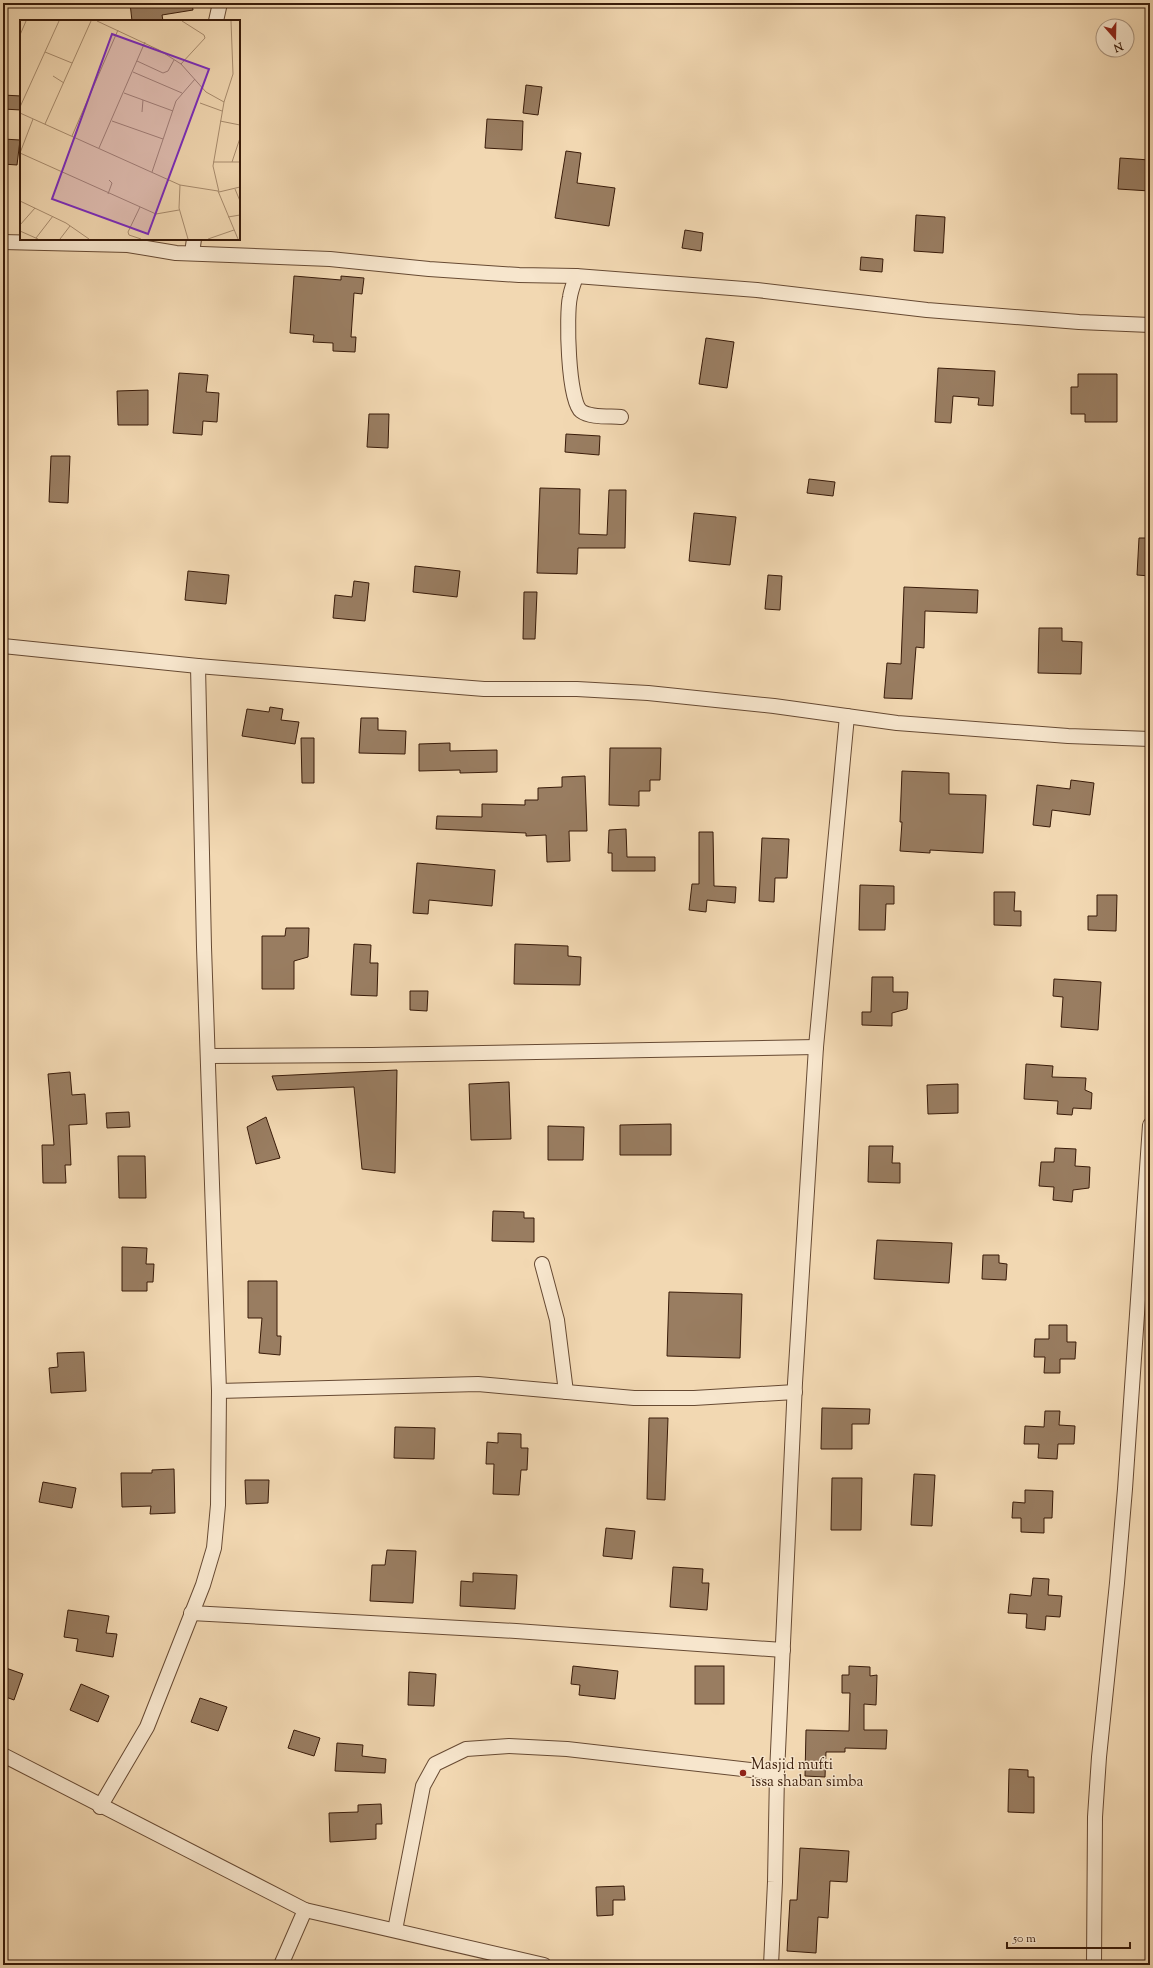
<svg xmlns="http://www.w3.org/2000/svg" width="1153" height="1968" font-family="'Sorts Mill Goudy',serif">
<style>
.building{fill:#997d61;stroke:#391b09}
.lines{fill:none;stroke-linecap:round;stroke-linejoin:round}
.minor-casing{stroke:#674a33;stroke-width:16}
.minor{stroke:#f7e6cd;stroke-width:14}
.poi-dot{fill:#8f2418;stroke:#f7e6cd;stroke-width:1.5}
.labels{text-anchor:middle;stroke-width:3;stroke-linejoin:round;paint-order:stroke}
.poi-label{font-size:15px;fill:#391b09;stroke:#f7e6cd;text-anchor:start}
.inset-road{fill:none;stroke:#a88c6e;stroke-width:1}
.view{fill:#7b2cbf;fill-opacity:0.15;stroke:#7b2cbf;stroke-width:2}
.inset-edge{fill:none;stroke:#391b09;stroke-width:2}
</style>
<rect width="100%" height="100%" fill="#f2d8b2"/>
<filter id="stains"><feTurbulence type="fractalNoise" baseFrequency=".005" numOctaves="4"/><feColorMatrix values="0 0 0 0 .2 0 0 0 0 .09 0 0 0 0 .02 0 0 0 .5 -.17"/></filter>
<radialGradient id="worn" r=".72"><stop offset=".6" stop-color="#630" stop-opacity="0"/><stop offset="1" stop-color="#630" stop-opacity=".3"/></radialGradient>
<g class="building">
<polygon points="130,3 192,3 193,10 162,15 163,21 132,21"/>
<polygon points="526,85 542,87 538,115 523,113"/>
<polygon points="3,95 21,96 21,110 3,109"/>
<polygon points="487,119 523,121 522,150 485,148"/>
<polygon points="3,139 20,140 17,165 3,164"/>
<polygon points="566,151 581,153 577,183 615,188 609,226 555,218"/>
<polygon points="1120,158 1150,160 1150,191 1118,189"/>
<polygon points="916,215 945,217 943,253 914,251"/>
<polygon points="685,230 703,233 701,251 682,248"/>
<polygon points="861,257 883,259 882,272 860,270"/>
<polygon points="294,276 341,280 341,276 364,278 362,294 354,293 351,337 356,337 355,352 333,351 333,343 313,342 314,335 290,333"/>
<polygon points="706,338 734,342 727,388 699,384"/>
<polygon points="938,368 995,371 993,406 978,405 979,398 953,396 951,423 935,422"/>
<polygon points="179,373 208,375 206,392 219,393 217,422 203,421 202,435 173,433"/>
<polygon points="1078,374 1117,374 1117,422 1085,422 1085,414 1071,414 1071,387 1078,387"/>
<polygon points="148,390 148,425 118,425 117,391"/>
<polygon points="369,414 389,414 388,448 367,447"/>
<polygon points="566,434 600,436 599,455 565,452"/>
<polygon points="51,456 70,456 68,503 49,502"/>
<polygon points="809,479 835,482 833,496 807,493"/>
<polygon points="540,488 580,489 579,534 607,535 609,490 626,490 625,548 578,548 577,574 537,573"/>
<polygon points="694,513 736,517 730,565 689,561"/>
<polygon points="1139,538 1150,538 1150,576 1137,575"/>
<polygon points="415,566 460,571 457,597 413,592"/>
<polygon points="188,571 229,575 226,604 185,600"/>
<polygon points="768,575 782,576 780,610 765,609"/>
<polygon points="354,581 369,583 365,621 333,618 335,595 352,597"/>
<polygon points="904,587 978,590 977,613 925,611 924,648 916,647 912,699 884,698 887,663 901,664"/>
<polygon points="524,592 537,592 535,639 523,639"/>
<polygon points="1039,628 1062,628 1062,641 1082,642 1081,674 1038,673"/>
<polygon points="270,707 283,709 281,720 299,722 295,744 242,736 247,709 269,712"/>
<polygon points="361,718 378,718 378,730 406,731 405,754 359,753"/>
<polygon points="301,738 314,738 314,783 302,783"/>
<polygon points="450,743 450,751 497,750 497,772 460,773 460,770 419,771 419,744"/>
<polygon points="610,748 661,748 660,780 650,780 650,791 639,791 639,806 609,805"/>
<polygon points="902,771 949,773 949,794 986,795 983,853 930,850 930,853 900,851 902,822 900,822"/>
<polygon points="585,776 587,831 569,831 570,861 547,862 546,835 526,836 526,833 436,829 437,816 482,817 482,804 525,805 525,800 538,800 538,788 562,787 562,777"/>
<polygon points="1071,780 1094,783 1090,815 1052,810 1050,827 1033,825 1037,785 1070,789"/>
<polygon points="626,829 627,857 655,857 655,871 612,871 612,853 608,853 609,830"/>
<polygon points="699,832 713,832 714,886 736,887 735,903 707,900 706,912 689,910 692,884 699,884"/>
<polygon points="762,838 789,839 787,878 775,878 774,902 759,901"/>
<polygon points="417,863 495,870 492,906 429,900 428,914 413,913"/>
<polygon points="860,885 894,886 894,904 886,904 885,930 859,930"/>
<polygon points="994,892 1015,892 1014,911 1021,911 1021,926 994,925"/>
<polygon points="1097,895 1117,895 1116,931 1088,930 1088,916 1097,916"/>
<polygon points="286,928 309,928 308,957 294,961 294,989 262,989 262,936 285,936"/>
<polygon points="354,944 371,945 370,963 378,963 377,996 351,995"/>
<polygon points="515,944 568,946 568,956 581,957 580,985 514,984"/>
<polygon points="872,977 893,977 893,992 908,992 907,1009 892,1013 892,1026 862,1025 862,1012 871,1012"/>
<polygon points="1054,979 1101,982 1098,1030 1061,1027 1063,997 1053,996"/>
<polygon points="410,991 428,991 427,1011 410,1010"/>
<polygon points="1026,1064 1053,1066 1052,1077 1086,1078 1085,1090 1092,1093 1091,1109 1073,1108 1072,1115 1057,1114 1058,1101 1024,1099"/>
<polygon points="397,1070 395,1173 362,1169 354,1087 277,1090 272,1076"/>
<polygon points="70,1072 72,1095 85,1094 87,1124 69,1125 71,1165 65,1165 66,1183 43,1183 42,1145 54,1145 48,1074"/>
<polygon points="509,1082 511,1139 471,1140 469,1084"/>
<polygon points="958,1084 958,1113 928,1114 927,1085"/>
<polygon points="129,1112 130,1127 107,1128 106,1113"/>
<polygon points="266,1117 280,1158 256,1164 247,1127"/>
<polygon points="671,1124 671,1155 620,1155 620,1125"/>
<polygon points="548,1126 584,1127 583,1160 548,1160"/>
<polygon points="869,1146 893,1146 892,1163 900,1163 900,1183 868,1182"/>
<polygon points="1055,1148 1076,1149 1075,1166 1090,1167 1089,1188 1073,1190 1072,1202 1053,1200 1054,1187 1039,1186 1041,1162 1054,1162"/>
<polygon points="118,1156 145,1156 146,1198 119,1198"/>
<polygon points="493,1211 524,1212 524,1218 534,1218 534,1242 492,1241"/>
<polygon points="877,1240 952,1243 949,1283 874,1279"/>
<polygon points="122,1247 147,1248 146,1264 154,1264 153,1282 147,1282 147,1291 122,1291"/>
<polygon points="983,1255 999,1255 999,1263 1007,1264 1006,1280 982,1279"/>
<polygon points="248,1281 277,1281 277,1336 281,1336 280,1355 259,1353 262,1318 248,1318"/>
<polygon points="669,1292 742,1294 740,1358 667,1356"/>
<polygon points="1049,1325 1067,1325 1067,1342 1076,1342 1075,1359 1060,1359 1060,1373 1044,1373 1045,1357 1034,1357 1035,1339 1049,1339"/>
<polygon points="84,1352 86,1391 51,1393 49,1368 58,1367 57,1353"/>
<polygon points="822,1408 870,1409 869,1424 852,1424 852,1449 821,1449"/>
<polygon points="1045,1411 1060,1411 1059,1425 1075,1426 1074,1444 1058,1444 1057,1459 1038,1458 1039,1444 1024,1444 1025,1426 1044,1427"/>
<polygon points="649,1418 668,1418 665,1500 647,1499"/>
<polygon points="395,1427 435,1428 434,1459 394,1458"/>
<polygon points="498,1433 521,1434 521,1448 528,1448 527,1470 521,1470 519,1495 493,1494 494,1464 486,1464 487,1442 498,1443"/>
<polygon points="174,1469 175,1513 150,1514 151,1506 122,1507 121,1473 152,1473 152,1470"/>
<polygon points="914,1474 935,1475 932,1526 911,1525"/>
<polygon points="832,1478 862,1478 861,1530 831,1530"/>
<polygon points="245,1480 269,1480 268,1503 246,1504"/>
<polygon points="43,1482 76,1488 72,1508 39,1502"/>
<polygon points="1025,1490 1053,1491 1052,1518 1044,1518 1044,1533 1021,1532 1021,1518 1012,1518 1013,1502 1025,1503"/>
<polygon points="606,1528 635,1531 632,1559 603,1556"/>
<polygon points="387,1550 416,1551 413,1603 370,1601 372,1565 385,1565"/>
<polygon points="673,1567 703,1569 702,1583 709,1583 707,1610 670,1607"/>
<polygon points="473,1573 517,1575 515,1609 460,1606 461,1581 473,1582"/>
<polygon points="1033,1578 1049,1579 1048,1595 1062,1596 1060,1617 1046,1616 1045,1630 1026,1628 1027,1614 1008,1613 1010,1594 1031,1596"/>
<polygon points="68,1610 109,1616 106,1633 117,1634 113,1657 76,1651 78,1639 64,1637"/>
<polygon points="573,1666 618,1671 615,1699 579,1695 580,1685 571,1684"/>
<rect x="695" y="1666" width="29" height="38"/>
<polygon points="849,1666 870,1667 870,1676 877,1675 876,1705 864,1704 864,1730 887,1730 886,1749 845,1748 845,1752 826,1752 825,1777 805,1776 806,1730 849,1731 850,1693 842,1693 842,1675 849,1675"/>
<polygon points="3,1667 23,1674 14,1700 3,1696"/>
<polygon points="409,1672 436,1674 434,1706 408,1705"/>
<polygon points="81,1684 109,1696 98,1722 70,1710"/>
<polygon points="200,1698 227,1707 218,1731 191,1722"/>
<polygon points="294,1730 320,1738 314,1756 288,1748"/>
<polygon points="337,1743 363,1745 362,1756 386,1759 385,1773 335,1771"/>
<polygon points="1009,1769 1028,1770 1028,1777 1034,1777 1034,1813 1008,1812"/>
<polygon points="381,1804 382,1824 376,1824 376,1839 330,1842 329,1813 358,1812 358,1805"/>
<polygon points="800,1848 849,1851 847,1882 830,1881 828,1918 818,1917 816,1953 787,1951 790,1900 797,1900"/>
<polygon points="624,1886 625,1900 613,1900 613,1915 597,1916 596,1887"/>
</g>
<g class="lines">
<defs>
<g id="minor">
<polyline points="216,21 220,3"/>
<polyline points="3,242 128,245 176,253 330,259 429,269 519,275 576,276 757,290 927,310 1079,322 1150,325"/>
<polyline points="192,253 194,239"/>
<path d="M576,276C574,283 571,290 570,297C566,314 568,401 581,411C590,418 610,416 621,417"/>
<polyline points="3,646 198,666 484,689 577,689 648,693 774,706 897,723 1068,736 1150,739"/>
<polyline points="209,1056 372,1055 816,1047"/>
<polyline points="542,1264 557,1320 566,1392"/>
<polyline points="219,1391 478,1384 634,1398 694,1398 795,1392"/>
<polyline points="191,1613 516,1631 783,1650"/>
<polyline points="3,1755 305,1910 544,1965"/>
<polyline points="100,1807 147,1727 203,1585 214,1548 218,1505 219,1391 204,947 198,666"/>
<polyline points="395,1930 423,1786 435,1764 466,1749 509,1746 567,1749 777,1773"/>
<polyline points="281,1965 305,1910"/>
<polyline points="771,1965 775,1882 777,1773 795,1383 816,1047 847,716"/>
<polyline points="1094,1965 1095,1817 1099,1757 1117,1583 1125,1489 1150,1125"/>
</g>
</defs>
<use href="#minor" class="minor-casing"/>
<use href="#minor" class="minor"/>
</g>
<circle class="poi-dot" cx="743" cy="1773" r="4"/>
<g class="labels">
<g class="poi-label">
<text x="751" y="1769">Masjid mufti<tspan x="751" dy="17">issa shaban simba</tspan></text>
</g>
</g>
<g transform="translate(20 20)">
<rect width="220" height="220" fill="#f2d8b2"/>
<path class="inset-road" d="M77,1L139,30L161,44L186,72L204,82M211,1L213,54L204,82L193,146L199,172L220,167M0,15L6,1M25,32L52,43M117,41L143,53L148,51L154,40M161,44L185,18L184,15L162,1M113,52L162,73M33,56L44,63M104,73L153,91M180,83L202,91M0,87L39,1M122,92L123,80M0,93L160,165L198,171L218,219M13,99L0,133L136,194L159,190M92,101L143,119M200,101L220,105M25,104L71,1M52,116L98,10M79,128L125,22M193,142H220M212,142L220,118M132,152L156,81L175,59M160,165L159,188L168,219M215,169L220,181M88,174L92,163L89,160M0,181L46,203L69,219M120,187L108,212L109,215L121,219M208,197L220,195M0,205L15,188M0,211L18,219M16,218L33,196M40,219L50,206M188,219L214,210"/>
<path class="view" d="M92,14L189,49L128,214L32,179Z"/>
<rect width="220" height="220" class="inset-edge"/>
</g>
<rect width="1153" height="1968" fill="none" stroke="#f2d8b2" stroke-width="16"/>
<rect x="4" y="4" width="1145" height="1960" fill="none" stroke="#391b09" stroke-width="2"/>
<rect x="8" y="8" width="1137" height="1952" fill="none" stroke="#391b09"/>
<g transform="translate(1115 38) rotate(160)"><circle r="19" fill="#f7e6cd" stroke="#ab957f"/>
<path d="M0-3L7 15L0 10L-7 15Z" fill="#8f2418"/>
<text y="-6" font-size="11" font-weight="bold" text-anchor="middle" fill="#391b09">N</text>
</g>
<path d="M1007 1942v6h123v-6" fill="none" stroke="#391b09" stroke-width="2"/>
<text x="1013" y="1942" font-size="12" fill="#391b09" stroke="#f7e6cd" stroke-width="3" paint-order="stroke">50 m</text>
<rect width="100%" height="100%" filter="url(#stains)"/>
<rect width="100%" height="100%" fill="url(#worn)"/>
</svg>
